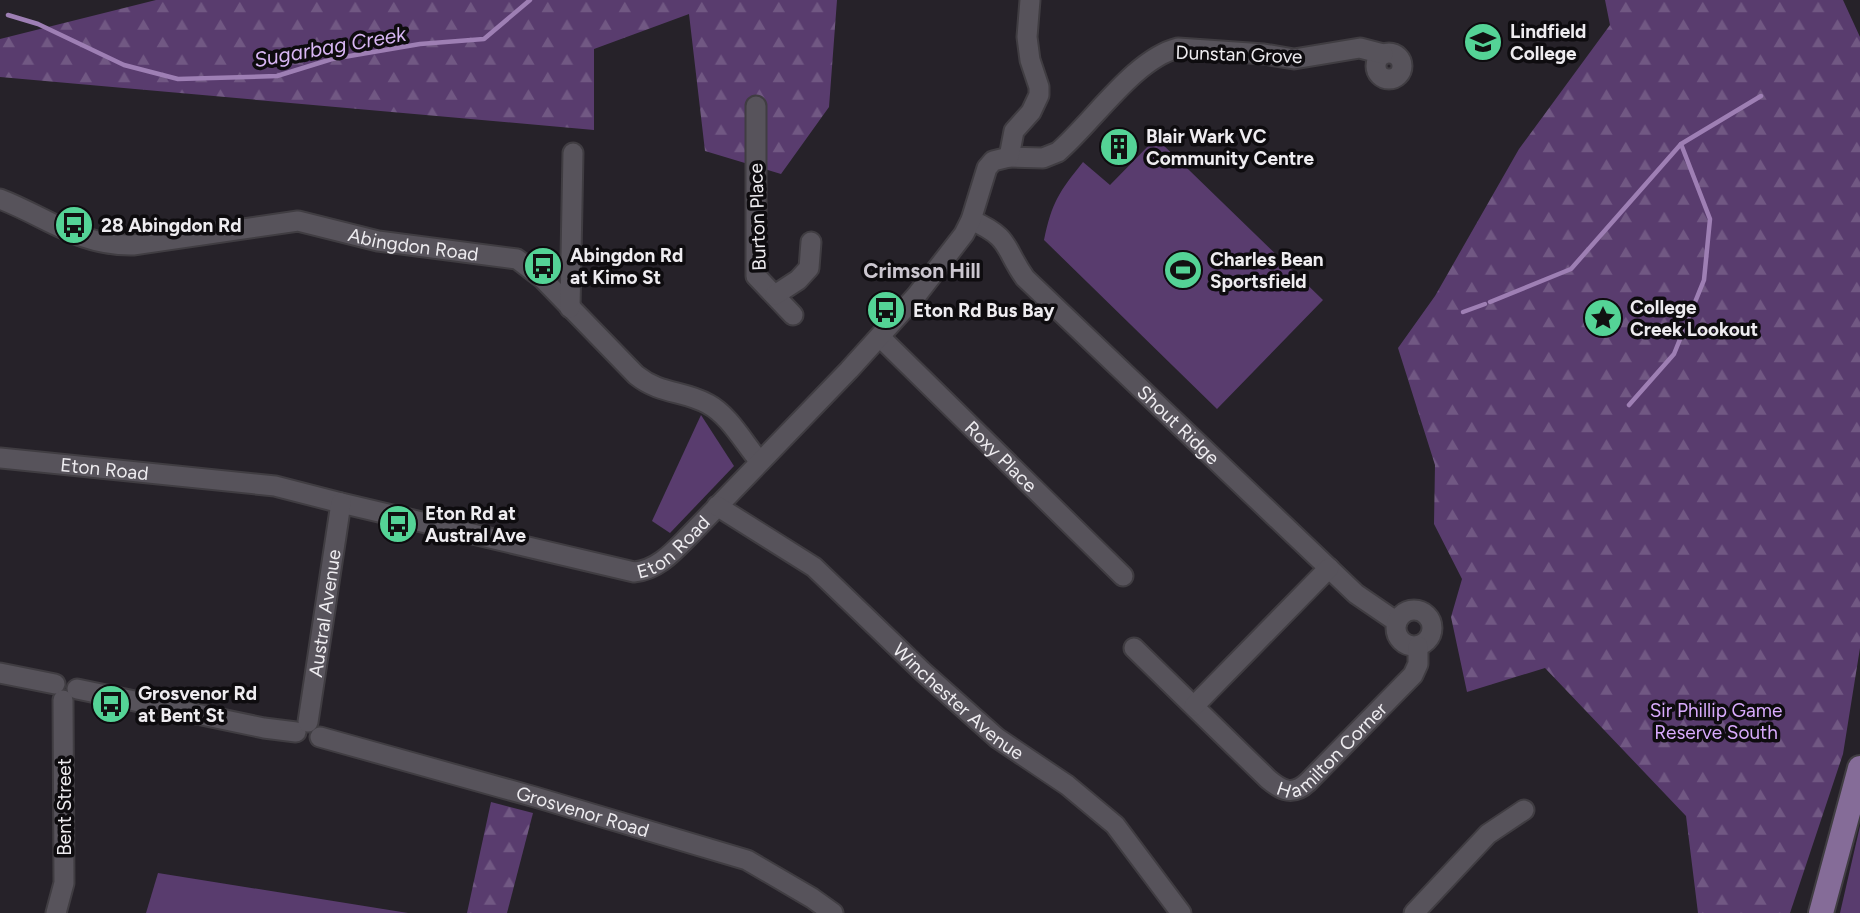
<svg xmlns="http://www.w3.org/2000/svg" width="1860" height="913" font-family="Figtree,sans-serif">
<style>
.green{fill:#593c6e}
.forest{fill:url(#forest-firs)}
.lines{fill:none;stroke-linecap:round;stroke-linejoin:round}
.stream{stroke:#9e7fb4;stroke-width:4.5}
.minor-casing{stroke:#403d42;stroke-width:23}
.major-casing{stroke:#403d42;stroke-width:28}
.minor{stroke:#57535b;stroke-width:19}
.major{stroke:#856c98;stroke-width:24}
.labels{text-anchor:middle;stroke-width:7;stroke-linejoin:round;paint-order:stroke}
.poi-label{font-size:19px;font-weight:bold;fill:#eeecf0;stroke:#0e0c0f;text-anchor:start}
.street-label{font-size:19px;fill:#eeecf0;stroke:#0e0c0f}
.park-label{font-size:19px;fill:#d9abfd;stroke:#0e0c0f}
.water-label{font-size:21px;font-style:italic;fill:#d8b6f4;stroke:#0e0c0f}
.neighbourhood-label{font-size:21px;font-weight:bold;fill:#cbc6cf;stroke:#0e0c0f}
</style>
<defs>
<pattern id="forest-firs" width="22" height="20" patternUnits="userSpaceOnUse" patternTransform="scale(1.75)"><rect width="22" height="20" fill="#593c6e"/><path d="M5 1l3.5 6h-7zM16 11l3.5 6h-7z" fill="#715883"/></pattern>
</defs>
<rect width="100%" height="100%" fill="#262229"/>
<g class="green">
<path d="M1156,138L1323,300L1217,409L1044,240C1052,202 1059,192 1083,162L1110,185Z"/>
<polygon points="701,415 734,466 670,533 652,521"/>
<polygon points="1860,826 1860,913 1840,913"/>
<polygon points="158,873 408,913 146,913"/>
</g>
<g class="forest">
<polygon points="156,0 837,0 829,107 781,174 705,151 689,14 594,49 594,130 0,77 0,39"/>
<polygon points="1605,0 1843,0 1860,37 1860,648 1843,754 1790,913 1698,913 1686,816 1545,668 1467,692 1451,617 1462,579 1434,524 1435,465 1398,348 1435,296 1519,149 1610,25"/>
<polygon points="491,802 533,813 507,913 467,913"/>
</g>
<g class="lines">
<g class="stream">
<polyline points="8,15 38,24 124,65 178,79 277,76 332,59 420,44 484,39 530,0"/>
<polyline points="1490,302 1571,269 1681,144 1761,96"/>
<polyline points="1463,312 1485,304"/>
<polyline points="1629,405 1674,354 1704,280 1710,219 1681,144"/>
</g>
<defs>
<g id="minor">
<circle cx="1389" cy="66" r="13"/>
<polyline points="756,106 756,276 793,315"/>
<path d="M1009,157L1043,158L1058,152C1093,122 1134,59 1178,48L1264,54L1294,59L1360,48L1383,54"/>
<path id="s1" d="M0,199C47,217 79,246 133,245L298,221L378,241L517,259L543,279L636,375C661,395 683,390 708,404C729,415 744,443 760,462"/>
<path id="s2" d="M971,220C1012,238 1003,247 1025,278L1356,594L1397,622"/>
<polyline points="775,295 798,280 809,268 811,242"/>
<polyline points="570,308 573,153"/>
<path id="s3" d="M880,337L1123,576"/>
<path id="s4" d="M0,458L275,486L341,503L634,572C658,570 674,551 690,535L849,370L916,296L964,234L971,220L987,168L993,161L1009,157L1014,131L1031,112L1039,95V87L1030,60L1027,37L1030,0"/>
<path id="s5" d="M717,506L814,567L922,671L997,738L1067,785L1115,825L1181,913"/>
<circle cx="1414" cy="628" r="18"/>
<path id="s6" d="M1134,648L1268,779C1282,791 1293,796 1308,782L1413,675L1418,664V646"/>
<polyline points="0,673 55,684"/>
<polyline points="77,689 264,728 296,732"/>
<polyline points="1194,706 1329,568"/>
<path id="s7" d="M308,722L341,503"/>
<path id="s8" d="M320,737L535,797L747,860L812,898L833,913"/>
<polyline points="56,913 64,883 63,700"/>
<polyline points="1414,913 1488,834 1524,810"/>
</g>
<polyline id="major" points="1821,913 1860,768"/>
</defs>
<use href="#minor" class="minor-casing"/>
<use href="#major" class="major-casing"/>
<use href="#minor" class="minor"/>
<use href="#major" class="major"/>
</g>
<defs>
<symbol id="school-disc" viewBox="-11 -11 22 22"><circle r="9.5" fill="#54d396" stroke="#0e0c0f"/><path d="M0-5L7-2L0 1L-7-2ZM-4 1L0 2.5L4 1V4Q0 6-4 4Z" fill="#111"/></symbol>
<symbol id="building-disc" viewBox="-11 -11 22 22"><circle r="9.5" fill="#54d396" stroke="#0e0c0f"/><path d="M-4-6H4V6H1V3H-1V6H-4ZM-2.5-4.3h1.7v1.8h-1.7ZM.8-4.3h1.7v1.8H.8ZM-2.5-1h1.7V.8h-1.7ZM.8-1h1.7V.8H.8Z" fill="#111"/></symbol>
<symbol id="bus-disc" viewBox="-11 -11 22 22"><circle r="9.5" fill="#54d396" stroke="#0e0c0f"/><path d="M-5-6H5V4H4V6H2V4H-2V6H-4V4H-5ZM-3.5-4V0h7V-4ZM-3.5 1.2v1.5H-2V1.2ZM2 1.2v1.5H3.5V1.2Z" fill="#111"/></symbol>
<symbol id="stadium-disc" viewBox="-11 -11 22 22"><circle r="9.5" fill="#54d396" stroke="#0e0c0f"/><path d="M0-5a6.5 5 0 1 0 0 10a6.5 5 0 1 0 0-10ZM-3.5-1.8h7v3.6h-7Z" fill="#111"/></symbol>
<symbol id="sight-disc" viewBox="-11 -11 22 22"><circle r="9.5" fill="#54d396" stroke="#0e0c0f"/><path d="M0-6L1.8-2.2L6-1.7L2.9 1.2L3.7 5.4L0 3.3L-3.7 5.4L-2.9 1.2L-6-1.7L-1.8-2.2Z" fill="#111"/></symbol>
</defs>
<g fill-rule="evenodd">
<use href="#school-disc" x="1461" y="20" width="44" height="44"/>
<use href="#building-disc" x="1097" y="125" width="44" height="44"/>
<use href="#bus-disc" x="52" y="203" width="44" height="44"/>
<use href="#bus-disc" x="521" y="244" width="44" height="44"/>
<use href="#stadium-disc" x="1161" y="248" width="44" height="44"/>
<use href="#bus-disc" x="864" y="288" width="44" height="44"/>
<use href="#sight-disc" x="1581" y="296" width="44" height="44"/>
<use href="#bus-disc" x="376" y="502" width="44" height="44"/>
<use href="#bus-disc" x="89" y="682" width="44" height="44"/>
</g>
<g class="labels">
<g class="poi-label">
<text x="1510" y="38">Lindfield<tspan x="1510" dy="22">College</tspan></text>
<text x="1146" y="143">Blair Wark VC<tspan x="1146" dy="22">Community Centre</tspan></text>
<text x="101" y="232">28 Abingdon Rd</text>
<text x="570" y="262">Abingdon Rd<tspan x="570" dy="22">at Kimo St</tspan></text>
<text x="1210" y="266">Charles Bean<tspan x="1210" dy="22">Sportsfield</tspan></text>
<text x="1630" y="314">College<tspan x="1630" dy="22">Creek Lookout</tspan></text>
<text x="913" y="317">Eton Rd Bus Bay</text>
<text x="425" y="520">Eton Rd at<tspan x="425" dy="22">Austral Ave</tspan></text>
<text x="138" y="700">Grosvenor Rd<tspan x="138" dy="22">at Bent St</tspan></text>
</g>
<g class="street-label">
<text transform="translate(1239 54) rotate(2)" y="7">Dunstan Grove</text>
<text transform="translate(757 217) rotate(-92)" y="7">Burton Place</text>
<text dy="7" stroke="none"><textPath href="#s1" startOffset="427">Abingdon Road</textPath></text>
<text dy="7" stroke="none"><textPath href="#s2" startOffset="294">Shout Ridge</textPath></text>
<text dy="7" stroke="none"><textPath href="#s3" startOffset="170">Roxy Place</textPath></text>
<text dy="7" stroke="none"><textPath href="#s4" startOffset="105">Eton Road</textPath></text>
<text dy="7" stroke="none"><textPath href="#s4" startOffset="693">Eton Road</textPath></text>
<text dy="7" stroke="none"><textPath href="#s7" startOffset="110">Austral Avenue</textPath></text>
<text dy="7" stroke="none"><textPath href="#s5" startOffset="312">Winchester Avenue</textPath></text>
<text dy="7" stroke="none"><textPath href="#s6" startOffset="270">Hamilton Corner</textPath></text>
<text transform="translate(64 807) rotate(-90)" y="7">Bent Street</text>
<text dy="7" stroke="none"><textPath href="#s8" startOffset="273">Grosvenor Road</textPath></text>
</g>
<g class="park-label">
<text x="1716" y="717">Sir Phillip Game<tspan x="1716" dy="22">Reserve South</tspan></text>
</g>
<g class="water-label">
<text transform="translate(330 47) rotate(-10)" y="7">Sugarbag Creek</text>
</g>
<g class="neighbourhood-label">
<text x="922" y="278">Crimson Hill</text>
</g>
</g>
</svg>
